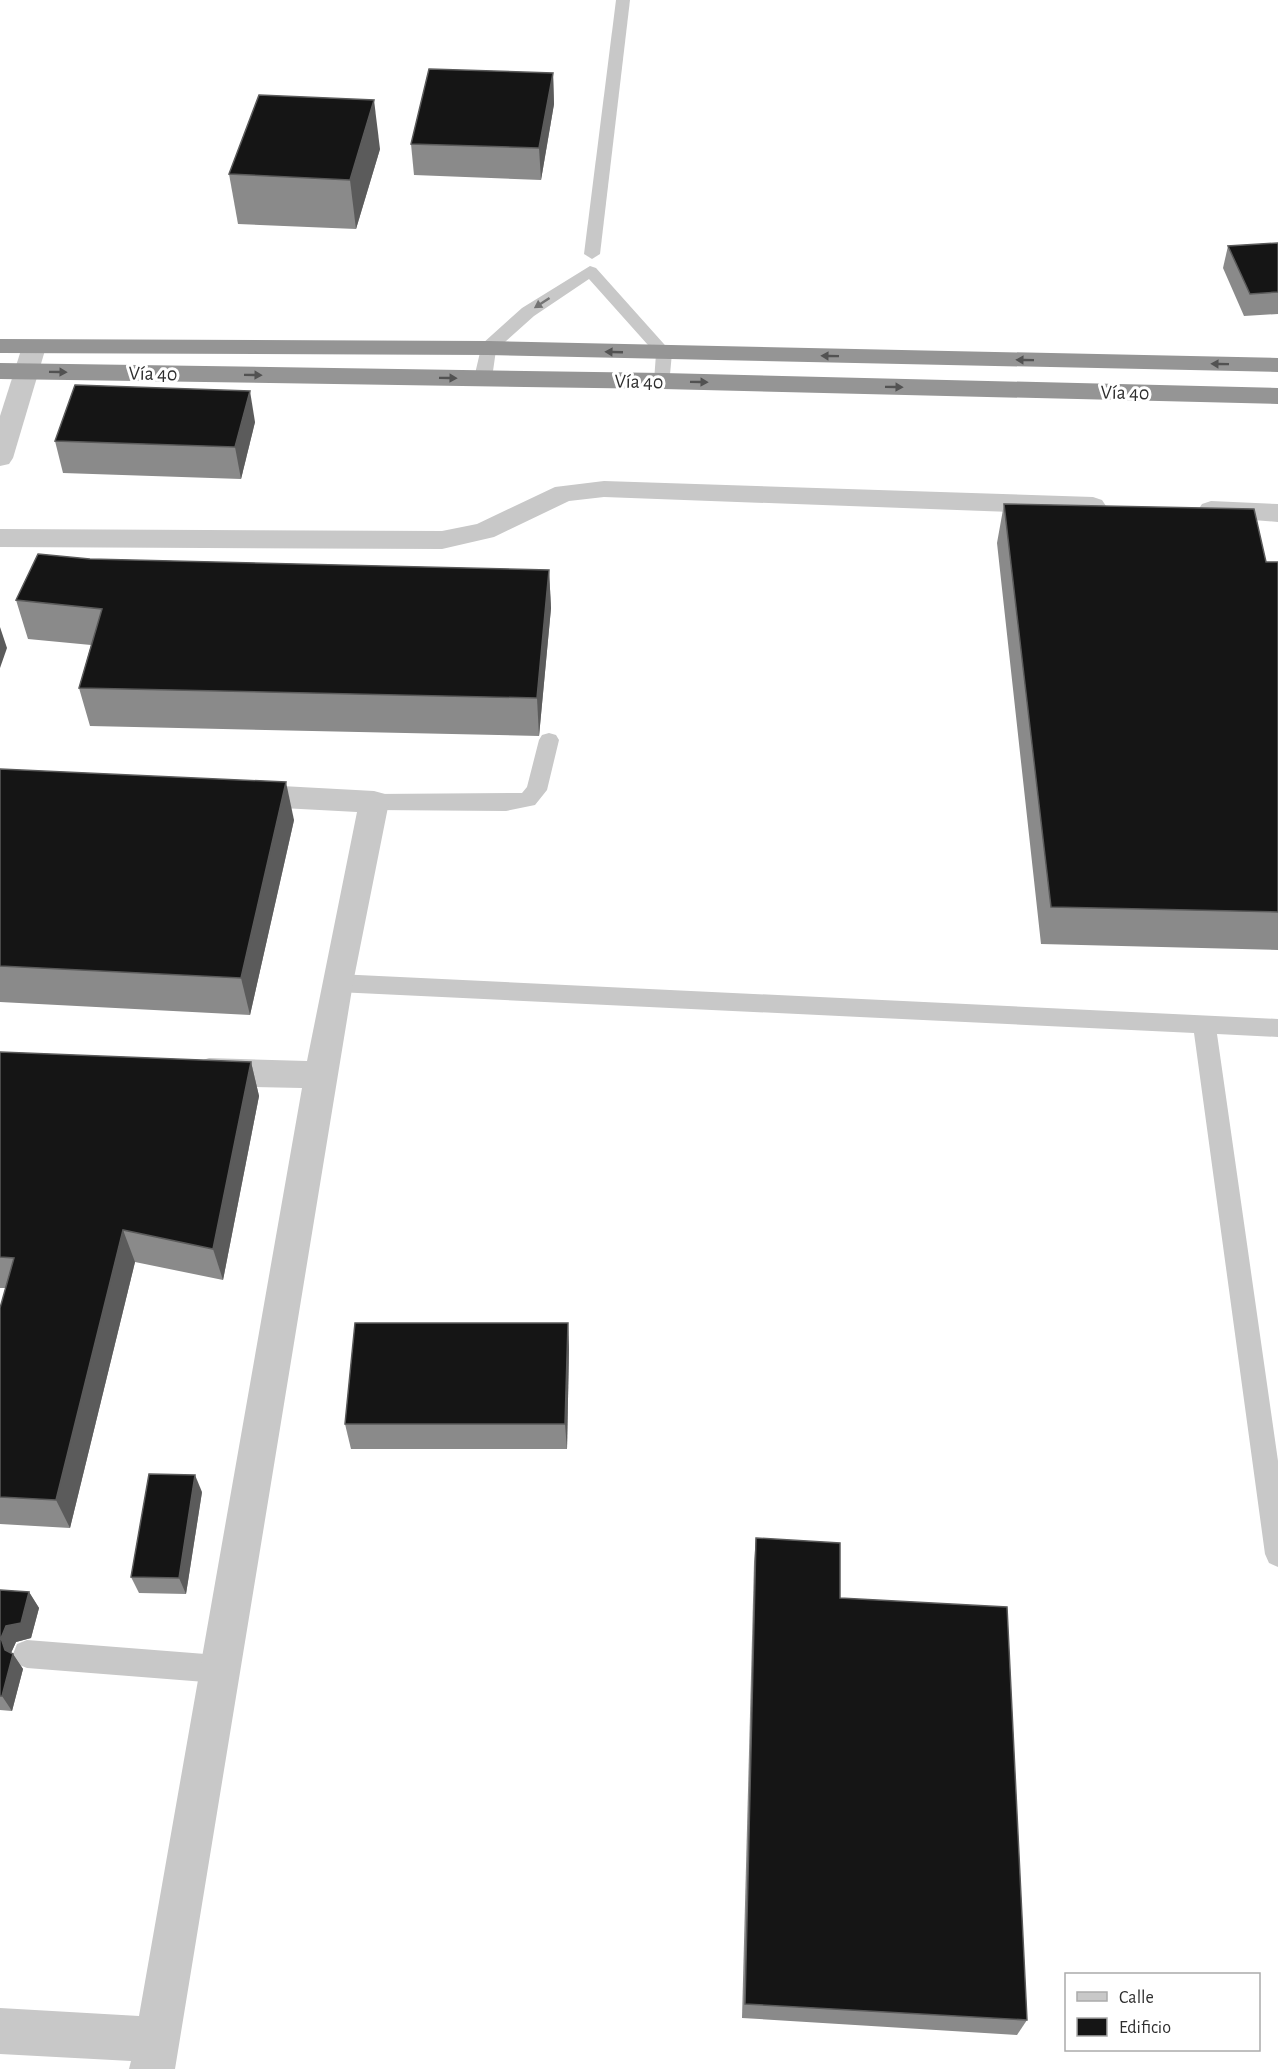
<svg xmlns="http://www.w3.org/2000/svg" width="1278" height="2069" font-family="'Alegreya Sans',sans-serif">
<style>
.lines{fill:none;stroke-linecap:round;stroke-linejoin:round}
.lane{fill:#c8c8c8;fill-rule:evenodd}
.street{fill:#c8c8c8;fill-rule:evenodd}
.highway{fill:#959595;fill-rule:evenodd}
.wall{fill:#8a8a8a}
.shaded-wall{fill:#5b5b5b}
.building{fill:#151515;stroke:#5b5b5b;stroke-width:1.5}
.oneway{fill:#737373}
.oneway2{fill:#525252}
.labels{text-anchor:middle;stroke-width:6;stroke-linejoin:round;paint-order:stroke}
.far-street-label{font-size:20px;fill:#2e2e2e;stroke:#fff}
</style>
<rect width="100%" height="100%" fill="#fff"/>
<g class="lines">
<g class="lane">
<polygon points="616,0 630,0 600,254 592,259 584,254"/>
<polygon points="590,266 596,268 672,353 669,385 657,385 654,381 656,354 589,279 534,316 496,350 492,378 489,382 477,382 474,378 482,344 522,308"/>
<polygon points="549,733 556,735 559,740 547,790 535,805 506,811 374,810 367,807 364,802 367,797 374,794 522,793 527,787 539,740 542,735"/>
<polygon points="337,974 1278,1019 1278,1037 1217,1034 1278,1461 1278,1567 1269,1563 1265,1554 1194,1033 337,992 329,989 326,983 329,977"/>
<polygon points="27,1640 218,1655 228,1659 232,1669 228,1679 218,1683 27,1668 17,1664 13,1654 17,1644"/>
</g>
<g class="street">
<polygon points="34,340 43,342 46,347 13,458 9,464 0,466 0,416 22,347 25,342"/>
<polygon points="604,481 1093,497 1102,500 1106,506 1102,512 1093,515 604,497 569,501 494,537 442,549 0,547 0,529 442,531 477,524 555,487"/>
<polygon points="1211,501 1278,504 1278,522 1202,516 1198,510 1202,504"/>
<polygon points="244,784 374,791 385,794 389,802 353,983 175,2069 129,2069 131,2061 0,2054 0,2008 139,2016 302,1088 209,1086 197,1082 192,1072 197,1062 209,1058 307,1061 357,812 244,806 233,803 229,795 233,787"/>
</g>
<g class="highway">
<polygon points="0,339 488,341 1278,358 1278,372 488,355 0,353"/>
<polygon points="0,363 663,373 1278,388 1278,404 663,389 0,379"/>
</g>
</g>
<g class="wall">
<polygon points="553,73 554,104 541,180 414,175 411,144"/>
<polygon points="380,149 356,229 238,224 229,174"/>
<polygon points="1278,243 1278,314 1244,316 1223,268 1228,246"/>
<polygon points="255,422 241,479 63,473 55,441"/>
<polygon points="1004,504 1266,562 1278,562 1278,950 1041,944 997,543"/>
<polygon points="90,559 549,570 551,608 539,736 90,726 79,688 91,645 28,639 16,600"/>
<polygon points="0,769 294,820 250,1015 0,1002"/>
<polygon points="0,1052 251,1062 259,1096 223,1280 135,1262 70,1528 0,1524 0,1308 6,1288 0,1288"/>
<polygon points="568,1323 569,1349 567,1449 351,1449 345,1424"/>
<polygon points="202,1492 186,1594 139,1593 131,1577"/>
<polygon points="756,1538 840,1598 1027,2020 1017,2035 742,2018 754,1562"/>
<polygon points="0,1590 29,1592 39,1608 31,1638 16,1642 11,1653 13,1654 23,1669 12,1711 0,1710"/>
</g>
<g class="shaded-wall">
<polygon points="553,73 554,104 541,180 539,148"/>
<polygon points="374,100 380,149 356,229 350,180"/>
<polygon points="250,391 255,422 241,479 235,447"/>
<polygon points="549,570 551,608 539,736 537,698"/>
<polygon points="0,627 7,648 0,668"/>
<polygon points="286,782 294,820 250,1015 241,978"/>
<polygon points="251,1062 259,1096 223,1280 213,1249"/>
<polygon points="123,1230 135,1262 70,1528 56,1500"/>
<polygon points="568,1323 569,1349 567,1449 565,1424"/>
<polygon points="195,1475 202,1492 186,1594 179,1578"/>
<polygon points="29,1592 39,1608 31,1638 16,1642 11,1653 13,1654 23,1669 12,1711 2,1696 5,1650 1,1638 6,1626"/>
</g>
<g class="building">
<polygon points="429,69 553,73 539,148 411,144"/>
<polygon points="259,95 374,100 350,180 229,174"/>
<polygon points="1278,243 1278,292 1250,294 1228,246"/>
<polygon points="75,385 250,391 235,447 55,441"/>
<polygon points="1004,504 1254,509 1266,562 1278,562 1278,912 1051,907"/>
<polygon points="38,554 90,559 549,570 537,698 79,688 102,609 16,600"/>
<polygon points="0,769 286,782 241,978 0,966"/>
<polygon points="0,1052 251,1062 213,1249 123,1230 56,1500 0,1497 0,1308 14,1258 0,1257"/>
<polygon points="355,1323 568,1323 565,1424 345,1424"/>
<polygon points="149,1474 195,1475 179,1578 131,1577"/>
<polygon points="756,1538 840,1543 840,1598 1007,1607 1027,2020 745,2004"/>
<polygon points="0,1590 29,1592 21,1623 6,1626 1,1638 5,1650 13,1654 2,1696 0,1696"/>
</g>
<defs><path id="oneway-solid" d="M-6-.8H1V-3.2L6.5 0L1 3.2V.8H-6Z" transform="scale(1.5)"/></defs>
<use class="oneway" href="#oneway-solid" transform="translate(542 303) rotate(147)"/>
<g class="oneway2">
<use href="#oneway-solid" transform="translate(614 352) rotate(-178)"/>
<use href="#oneway-solid" transform="translate(830 356) rotate(-179)"/>
<use href="#oneway-solid" transform="translate(1025 360) rotate(-179)"/>
<use href="#oneway-solid" transform="translate(1220 364) rotate(-179)"/>
<use href="#oneway-solid" transform="translate(58 372) rotate(1)"/>
<use href="#oneway-solid" transform="translate(253 375) rotate(1)"/>
<use href="#oneway-solid" transform="translate(448 378) rotate(1)"/>
<use href="#oneway-solid" transform="translate(699 382) rotate(1)"/>
<use href="#oneway-solid" transform="translate(894 387) rotate(1)"/>
</g>
<g class="labels">
<g class="far-street-label">
<text transform="translate(153 373) rotate(1)" y="7">Vía 40</text>
<text transform="translate(639 381) rotate(1)" y="7">Vía 40</text>
<text transform="translate(1125 392) rotate(1)" y="7">Vía 40</text>
</g>
</g>
<rect x="1065" y="1973" width="195" height="78" fill="#ffffff" stroke="#ababab" stroke-width="1.5"/>
<rect x="1077" y="1992" width="30" height="9" fill="#c8c8c8" stroke="#ababab" stroke-width="1.5"/>
<text x="1119" y="2003" font-size="18" fill="#2e2e2e">Calle</text>
<rect x="1077" y="2018" width="30" height="18" fill="#151515" stroke="#ababab" stroke-width="1.5"/>
<text x="1119" y="2033" font-size="18" fill="#2e2e2e">Edificio</text>
</svg>
